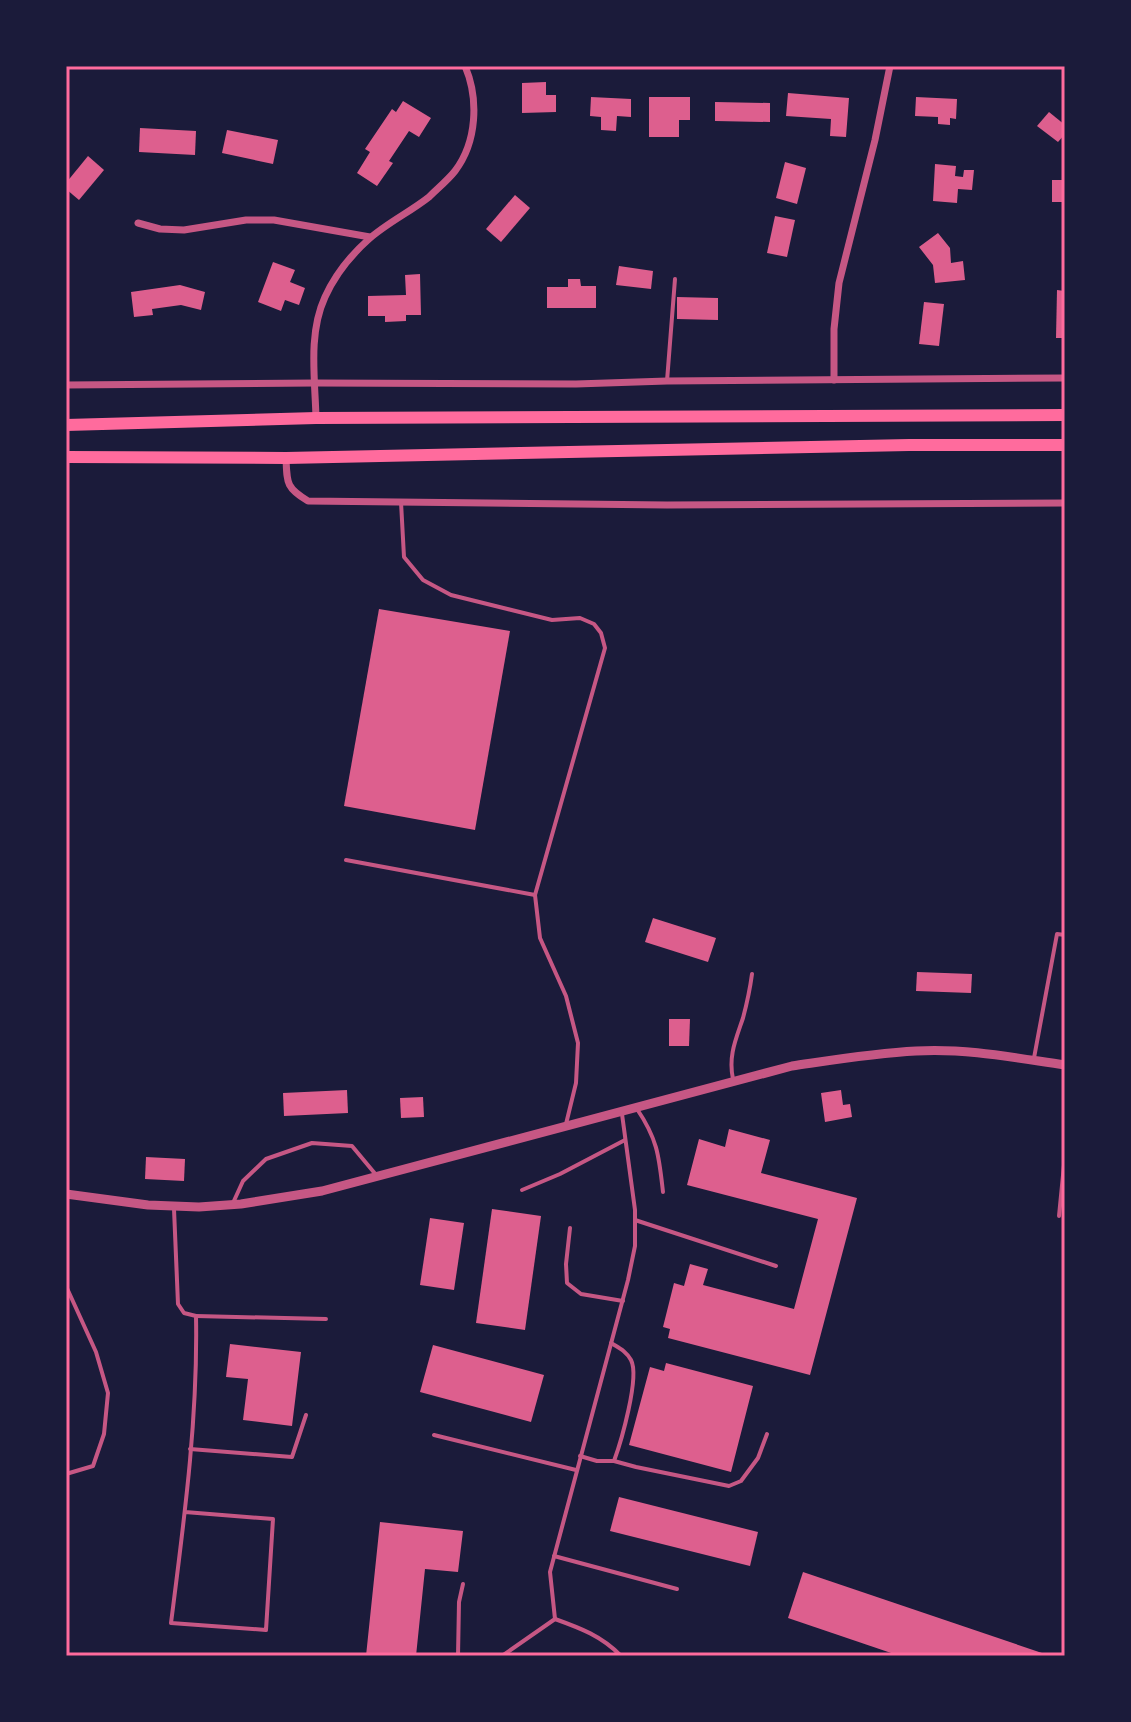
<svg xmlns="http://www.w3.org/2000/svg" width="1131" height="1722" font-family="'DejaVu Sans',sans-serif">
<style>
.building{fill:#dd5f8e}
.lines{fill:none;stroke-linecap:round;stroke-linejoin:round}
.service{stroke:#c65784;stroke-width:4}
.minor{stroke:#c65784;stroke-width:7}
.tertiary{stroke:#c65784;stroke-width:9}
.trunk{stroke:#ff6b9d;stroke-width:12}
.neatline{fill:none;stroke:#ff6b9d;stroke-width:3}
</style>
<rect width="100%" height="100%" fill="#1b1b3a"/>
<g class="building">
<polygon points="546,82 546,95 556,95 556,112 522,113 522,83"/>
<polygon points="788,93 849,98 846,137 830,136 831,119 786,116"/>
<polygon points="591,97 631,99 631,117 617,116 616,131 601,130 601,117 590,116"/>
<polygon points="649,97 690,97 690,120 679,120 679,137 649,137"/>
<polygon points="916,97 957,99 956,119 950,118 950,125 938,124 938,117 915,116"/>
<polygon points="403,101 431,118 419,137 409,131 389,161 393,163 377,186 357,173 370,152 365,149 392,109 396,112"/>
<polygon points="715,102 770,103 770,122 715,121"/>
<polygon points="1049,112 1065,125 1065,134 1058,142 1037,126"/>
<polygon points="140,128 196,131 195,155 139,152"/>
<polygon points="227,130 278,140 273,164 222,153"/>
<polygon points="88,156 104,170 79,200 66,189 66,183"/>
<polygon points="785,162 806,168 797,204 776,198"/>
<polygon points="935,164 956,166 955,176 963,177 964,170 974,170 972,190 958,189 957,203 933,201"/>
<rect x="1052" y="180" width="13" height="22"/>
<polygon points="515,195 530,208 501,242 486,229"/>
<polygon points="775,216 795,220 787,257 767,253"/>
<polygon points="938,233 950,248 951,263 963,261 965,280 935,283 933,265 919,247"/>
<polygon points="273,262 295,270 290,282 305,288 299,305 285,300 281,311 258,302"/>
<polygon points="619,266 653,271 651,289 616,285"/>
<polygon points="420,274 421,315 406,315 406,321 385,322 385,316 368,316 368,296 406,295 405,275"/>
<polygon points="568,279 580,279 581,286 596,286 596,308 547,308 547,287 568,287"/>
<polygon points="180,285 205,292 201,310 181,305 152,309 153,315 134,317 131,292"/>
<polygon points="1057,290 1065,291 1065,338 1056,338"/>
<polygon points="677,297 718,298 718,320 677,319"/>
<polygon points="924,302 944,304 939,346 919,344"/>
<polygon points="379,609 510,631 475,830 344,806"/>
<polygon points="653,918 716,938 708,962 645,942"/>
<polygon points="917,972 972,974 971,993 916,991"/>
<polygon points="669,1019 690,1019 689,1046 669,1046"/>
<polygon points="347,1090 348,1113 284,1116 283,1093"/>
<polygon points="841,1090 843,1105 850,1104 852,1117 825,1122 821,1093"/>
<polygon points="423,1097 424,1117 401,1118 400,1098"/>
<polygon points="729,1129 770,1140 761,1173 857,1198 810,1375 668,1338 670,1329 663,1327 674,1283 684,1286 690,1264 708,1269 703,1285 794,1309 818,1219 687,1185 699,1139 725,1147"/>
<polygon points="146,1157 185,1159 184,1181 145,1179"/>
<polygon points="492,1209 541,1216 525,1330 476,1323"/>
<polygon points="430,1218 464,1223 454,1290 420,1285"/>
<polygon points="230,1344 301,1352 292,1426 243,1420 248,1379 226,1377"/>
<polygon points="433,1345 544,1375 531,1422 420,1392"/>
<polygon points="666,1363 753,1386 731,1472 629,1445 650,1367 664,1371"/>
<polygon points="619,1497 758,1532 750,1566 610,1531"/>
<polygon points="380,1522 463,1531 458,1572 425,1569 416,1656 366,1656"/>
<polygon points="803,1572 1042,1653 1041,1656 900,1656 788,1618"/>
</g>
<g class="lines">
<g class="service">
<polyline points="667,381 675,279"/>
<polyline points="401,502 404,557 423,580 451,595 552,620 580,618 594,624 601,633 605,648 535,895 540,938 566,996 578,1043 576,1083 566,1124"/>
<polyline points="346,860 535,895"/>
<polyline points="1034,1058 1057,934 1065,935"/>
<path d="M733,1079C728,1056 736,1039 743,1018C747,1003 750,989 752,974"/>
<path d="M637,1109C658,1140 659,1157 663,1192"/>
<polyline points="522,1190 560,1174 625,1140"/>
<polyline points="233,1203 243,1181 266,1159 312,1143 352,1146 377,1176"/>
<path d="M174,1209L178,1304L184,1313L196,1316C198,1419 184,1521 171,1623L266,1630L273,1519L185,1512"/>
<polyline points="1059,1216 1065,1155"/>
<polyline points="635,1220 776,1266"/>
<polyline points="570,1228 566,1264 567,1283 581,1294 623,1301"/>
<polyline points="66,1286 96,1352 108,1393 104,1434 93,1466 66,1474"/>
<polyline points="196,1316 326,1319"/>
<polyline points="434,1435 576,1470"/>
<polyline points="190,1449 292,1457 306,1415"/>
<path d="M580,1456L597,1461H614C621,1442 640,1377 631,1360C626,1351 619,1348 611,1343"/>
<polyline points="614,1461 636,1467 729,1486 741,1481 758,1458 767,1434"/>
<polyline points="554,1556 677,1589"/>
<polyline points="555,1619 550,1572 628,1280 635,1246 635,1210 622,1114"/>
<path d="M555,1619C580,1628 602,1636 621,1656"/>
<polyline points="458,1656 459,1602 463,1584"/>
<polyline points="502,1656 555,1619"/>
<polyline points="637,1656 651,1656"/>
</g>
<g class="minor">
<polyline points="138,223 160,229 184,230 246,220 274,220 370,237"/>
<polyline points="834,380 834,329 839,283 875,140 890,66"/>
<polyline points="66,385 315,383 576,384 667,381 1065,378"/>
<path d="M316,418C315,378 308,334 325,297C335,275 351,255 369,239C387,223 410,212 429,197C437,189 448,180 455,171C477,142 479,99 465,66"/>
<path d="M286,458C287,483 286,488 308,501L667,505L1065,503"/>
</g>
<path class="tertiary" d="M66,1194L148,1205L199,1207L241,1204L322,1191L792,1066C833,1060 875,1053 916,1051C966,1048 1016,1058 1065,1065"/>
<g class="trunk">
<polyline points="66,425 316,418 1065,415"/>
<polyline points="66,457 286,458 909,445 1065,445"/>
</g>
</g>
<rect width="1131" height="1722" fill="none" stroke="#1b1b3a" stroke-width="136"/>
<rect x="68" y="68" width="995" height="1586" class="neatline"/>
</svg>
